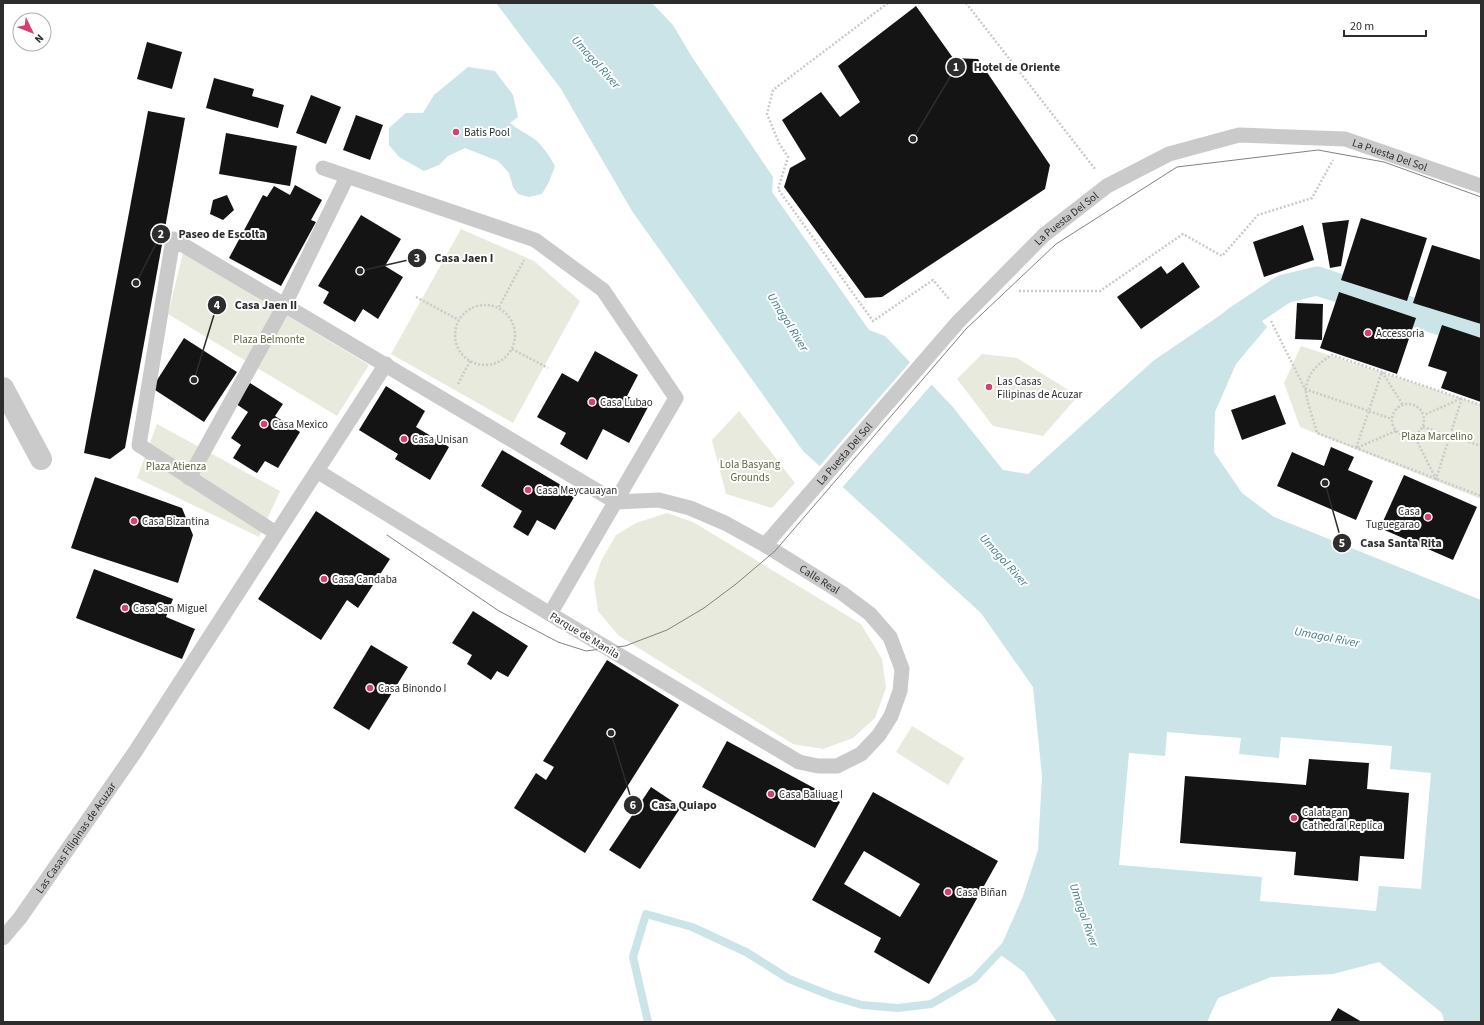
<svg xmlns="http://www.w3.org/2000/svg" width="1484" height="1025" font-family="'Source Sans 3',sans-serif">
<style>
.green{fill:#e7eadc}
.water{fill:#cae4e8;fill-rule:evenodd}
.pier{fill:#fff}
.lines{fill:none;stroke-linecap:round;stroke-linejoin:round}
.stream{stroke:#cae4e8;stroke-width:8}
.canal{stroke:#cae4e8;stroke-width:29}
.building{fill:#141414;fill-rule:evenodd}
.path{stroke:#cacaca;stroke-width:2.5;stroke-dasharray:2 2;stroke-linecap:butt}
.lane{stroke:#cacaca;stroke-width:15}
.street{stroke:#cacaca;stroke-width:22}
.tram{stroke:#828282;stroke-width:1}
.poi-dot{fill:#d53f71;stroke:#fff;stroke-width:1.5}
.labels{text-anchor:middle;stroke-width:4;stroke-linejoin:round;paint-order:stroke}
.poi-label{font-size:11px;fill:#2d2d2d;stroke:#fff;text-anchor:start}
.street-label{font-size:11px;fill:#2d2d2d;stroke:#fff}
.park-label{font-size:11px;fill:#5b653f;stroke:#fff}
.water-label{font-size:12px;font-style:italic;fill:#437f88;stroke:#fff}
.leader{fill:none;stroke:#2d2d2d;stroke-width:1.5}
.callout-dot{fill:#2d2d2d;stroke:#fff;stroke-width:1.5}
.mark-label{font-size:12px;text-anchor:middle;font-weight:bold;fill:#fff}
.callout-label{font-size:12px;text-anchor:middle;font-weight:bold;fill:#2d2d2d;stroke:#fff;stroke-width:4;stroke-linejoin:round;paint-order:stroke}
</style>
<rect width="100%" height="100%" fill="#fff"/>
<g class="green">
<polygon points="461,229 534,261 580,301 513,423 391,354"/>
<polygon points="183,253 369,365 337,416 168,314"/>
<polygon points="1301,346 1481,405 1481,499 1300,427 1284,383"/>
<polygon points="982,354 1017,358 1078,396 1043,436 993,426 957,379"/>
<polygon points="739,411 795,483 772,508 726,494 712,440"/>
<polygon points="157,424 280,491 259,537 137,478"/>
<polygon points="667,513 693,522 861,624 882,659 886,688 875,718 853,738 823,749 793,744 619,636 598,611 594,583 601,561 616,535 636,523"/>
<polygon points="912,726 964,758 948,785 896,752"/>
</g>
<g class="water">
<path d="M496,3H652L673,25L692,57L773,177L772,192L869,330L885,336L952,406L1003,470L1028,474L1153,361L1244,299L1267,327L1236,364L1215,412L1214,452L1242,493L1274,517L1481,600V1022H1444L1442,1013L1379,962L1333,974L1271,977L1218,998L1207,1022H1057L1024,972L998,953L1023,896L1038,850L1042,776L1033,687L981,613L803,451L632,211L561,89ZM1167,732L1241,738L1239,754L1279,758L1281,737L1392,746L1390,769L1431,773L1421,889L1379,886L1376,911L1260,901L1262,877L1119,865L1129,753L1165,756Z"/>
<path d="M468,67L495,71L513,95L518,117L510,123C516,128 522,131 528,135C541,142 548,154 555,166L549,182L542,194L529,197L518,194L513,187L509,173L498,161L465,148L448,156L439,165L424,171L399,157L389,145V128L406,113H423L434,95Z"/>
</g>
<polygon class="pier" points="912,360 933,383 841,489 818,468"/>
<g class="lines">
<polyline class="stream" points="648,1022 633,957 646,914 692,927 746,952 789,979 832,996 862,1005 898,1008 931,1004 974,979 1005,946"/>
<polyline class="canal" points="1222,334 1236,321 1284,289 1317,281 1481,334"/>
</g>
<g class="building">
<polygon points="916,6 953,58 978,59 1050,165 1045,189 882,297 865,298 784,187 790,168 806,159 782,120 821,92 840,117 860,102 838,66"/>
<polygon points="147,42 182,52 172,89 137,79"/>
<polygon points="214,78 254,89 252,96 284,105 278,128 206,108"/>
<polygon points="311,95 341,107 326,144 296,133"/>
<polygon points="148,111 185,118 125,448 110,459 84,453"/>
<polygon points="356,115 383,125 370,160 343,150"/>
<polygon points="226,133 297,146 290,186 219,174"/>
<polygon points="295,185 322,200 311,220 316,222 281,286 229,258 263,195 267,197 274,186 290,195"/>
<polygon points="227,195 234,210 223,220 210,214 213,200"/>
<polygon points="361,215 401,239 385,266 403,277 378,319 363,309 355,322 323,303 329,292 318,286"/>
<polygon points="1361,218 1427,238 1407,301 1341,280"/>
<polygon points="1349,220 1341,266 1330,268 1322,223"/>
<polygon points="1303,225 1314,260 1264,277 1253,242"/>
<polygon points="1432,245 1481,260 1481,324 1413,303"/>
<polygon points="1183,262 1200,287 1141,329 1117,297 1161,266 1167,274"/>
<polygon points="1339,292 1416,318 1397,374 1320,348"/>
<polygon points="1297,303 1323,304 1322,340 1295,339"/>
<polygon points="1442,325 1481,338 1481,402 1441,388 1447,372 1428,366"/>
<polygon points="184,338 237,372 204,422 152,388"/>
<polygon points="595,351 638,375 627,396 648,407 629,443 603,429 587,460 560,444 566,433 537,417 562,373 578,382"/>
<polygon points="250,383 283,404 275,416 300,432 278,468 265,461 257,473 233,458 241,445 231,438 248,412 236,404"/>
<polygon points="386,386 425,411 416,427 449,447 430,480 395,459 398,454 359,430"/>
<polygon points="1275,395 1286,424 1242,440 1231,410"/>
<polygon points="1331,447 1354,457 1348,470 1373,481 1356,520 1277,486 1292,452 1324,466"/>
<polygon points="502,450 576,494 555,530 537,520 528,536 513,527 522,511 481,486"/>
<polygon points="1404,475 1477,507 1453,560 1380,528"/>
<polygon points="95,477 182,508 193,535 178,583 71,548"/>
<polygon points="316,511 390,559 358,608 347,600 321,640 258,599"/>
<polygon points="94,569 173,599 166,617 195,629 182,659 76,618"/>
<polygon points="473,611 528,646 508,677 497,671 491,680 467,664 472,655 452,643"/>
<polygon points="371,645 408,667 369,730 333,708"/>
<polygon points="607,660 679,705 585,853 514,808 536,773 546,780 554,767 543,761"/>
<polygon points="727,741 840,802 815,848 702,787"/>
<polygon points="1309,759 1369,763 1367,789 1409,793 1404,859 1360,856 1358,881 1294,875 1296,852 1180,843 1185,776 1306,785"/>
<polygon points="651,787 681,807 640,869 609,850"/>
<path d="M873,792L998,861L929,984L874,952L881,938L812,900ZM864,851L920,884L900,917L844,884Z"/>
<polygon points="1338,1008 1362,1022 1330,1022"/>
</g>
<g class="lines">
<g class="path">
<polyline points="888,3 773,90 767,114 779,143 788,157 778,189 873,321 933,280 950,300"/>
<polyline points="966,3 1095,169"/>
<polyline points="1019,291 1100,291 1183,234 1222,256 1258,215 1312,198 1333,160"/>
<polyline points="416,297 459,320"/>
<circle cx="485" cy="335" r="30"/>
<polyline points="499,307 524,260"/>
<polyline points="1271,321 1305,389 1392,419"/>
<polyline points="512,349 548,368"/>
<polyline points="458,384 470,361"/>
<circle cx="1408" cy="420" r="16"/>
<path d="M1481,405L1332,355C1320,362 1308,372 1306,388C1304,395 1315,424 1317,433L1481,496"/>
<polyline points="1423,427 1481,446"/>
<polyline points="1396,431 1356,448 1382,372 1403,405"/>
<polyline points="1414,435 1436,479 1462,398 1424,415"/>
</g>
<g class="lane">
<polyline points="323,168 535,240 603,290 676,398 550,614"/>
<polyline points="189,478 285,304 347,177"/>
<path id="s1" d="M276,533L139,445L173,239L616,502L659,500L690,508L725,523L765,545L842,593L870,614L890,637L902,669L900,691L891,716L879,735L861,754L837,766H818L799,762L550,614L317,471"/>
<path id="s2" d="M765,545L958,322L1044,235L1107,186L1169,154L1239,135L1345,139L1481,186"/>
<path id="s3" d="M3,938L20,918L135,752L386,364"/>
</g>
<polyline class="street" points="3,388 41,459"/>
<polyline class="tram" points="387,535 499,611 558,642 586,651 625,646 667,630 704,608 736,584 775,551 966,329 1056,244 1177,167 1318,150 1384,162 1481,197"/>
</g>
<g class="poi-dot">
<circle cx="456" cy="132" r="4"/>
<circle cx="1368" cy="333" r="4"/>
<circle cx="989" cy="387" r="4"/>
<circle cx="592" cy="402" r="4"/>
<circle cx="264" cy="424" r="4"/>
<circle cx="404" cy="439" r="4"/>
<circle cx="528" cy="490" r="4"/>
<circle cx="1428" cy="517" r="4"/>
<circle cx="134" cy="521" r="4"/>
<circle cx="324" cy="579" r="4"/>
<circle cx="125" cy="608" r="4"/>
<circle cx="370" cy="688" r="4"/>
<circle cx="771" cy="794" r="4"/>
<circle cx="1294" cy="818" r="4"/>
<circle cx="948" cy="892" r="4"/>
</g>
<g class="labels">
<g class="poi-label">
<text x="464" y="136">Batis Pool</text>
<text x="1376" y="337">Accessoria</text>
<text x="997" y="385">Las Casas<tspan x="997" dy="13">Filipinas de Acuzar</tspan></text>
<text x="600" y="406">Casa Lubao</text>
<text x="272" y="428">Casa Mexico</text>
<text x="412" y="443">Casa Unisan</text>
<text x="536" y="494">Casa Meycauayan</text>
<text x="1420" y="515" text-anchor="end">Casa<tspan x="1420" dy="13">Tuguegarao</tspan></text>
<text x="142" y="525">Casa Bizantina</text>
<text x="332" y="583">Casa Candaba</text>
<text x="133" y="612">Casa San Miguel</text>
<text x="378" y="692">Casa Binondo I</text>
<text x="779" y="798">Casa Baliuag I</text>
<text x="1302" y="816">Calatagan<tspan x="1302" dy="13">Cathedral Replica</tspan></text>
<text x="956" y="896">Casa Biñan</text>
</g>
<g class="street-label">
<text dy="4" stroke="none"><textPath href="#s2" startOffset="793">La Puesta Del Sol</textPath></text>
<text dy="4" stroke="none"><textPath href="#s2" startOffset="445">La Puesta Del Sol</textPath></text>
<text dy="4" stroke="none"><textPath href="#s2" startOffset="121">La Puesta Del Sol</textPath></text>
<text dy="4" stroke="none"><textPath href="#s1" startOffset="1110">Calle Real</textPath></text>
<text transform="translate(585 635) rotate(31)" y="4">Parque de Manila</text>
<text dy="4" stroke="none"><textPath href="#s3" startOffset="124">Las Casas Filipinas de Acuzar</textPath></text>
</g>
<g class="park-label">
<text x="269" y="343">Plaza Belmonte</text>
<text x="1437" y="440">Plaza Marcelino</text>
<text x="750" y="468">Lola Basyang<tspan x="750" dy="13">Grounds</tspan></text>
<text x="176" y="470">Plaza Atienza</text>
</g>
<g class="water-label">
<text transform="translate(596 62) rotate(48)" y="4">Umagol River</text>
<text transform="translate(788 322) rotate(58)" y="4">Umagol River</text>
<text transform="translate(1004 560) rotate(48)" y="4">Umagol River</text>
<text transform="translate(1327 637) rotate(11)" y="4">Umagol River</text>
<text transform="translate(1084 915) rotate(71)" y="4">Umagol River</text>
</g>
</g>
<path class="leader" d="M913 139L956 67M136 283L161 234M360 271L417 258M194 380L217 305M1325 483L1342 543M611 733L633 805"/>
<g class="callout-dot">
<circle cx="913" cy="139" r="4"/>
<circle cx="136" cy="283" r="4"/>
<circle cx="360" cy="271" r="4"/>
<circle cx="194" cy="380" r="4"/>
<circle cx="1325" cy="483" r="4"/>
<circle cx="611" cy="733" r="4"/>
<circle cx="956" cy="67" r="10"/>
<circle cx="161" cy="234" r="10"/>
<circle cx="417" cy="258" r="10"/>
<circle cx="217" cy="305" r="10"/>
<circle cx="1342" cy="543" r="10"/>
<circle cx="633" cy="805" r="10"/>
</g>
<g class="mark-label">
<text x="956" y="71">1</text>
<text x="161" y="238">2</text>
<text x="417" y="262">3</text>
<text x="217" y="309">4</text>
<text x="1342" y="547">5</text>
<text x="633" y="809">6</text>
</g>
<g class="callout-label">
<text x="1017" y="71">Hotel de Oriente</text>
<text x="222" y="238">Paseo de Escolta</text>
<text x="464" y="262">Casa Jaen I</text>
<text x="266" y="309">Casa Jaen II</text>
<text x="1401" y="547">Casa Santa Rita</text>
<text x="684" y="809">Casa Quiapo</text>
</g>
<rect width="1484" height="1025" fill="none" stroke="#2d2d2d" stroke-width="8"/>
<g transform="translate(32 32) rotate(133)"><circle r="19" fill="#ffffff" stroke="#ababab"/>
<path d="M0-3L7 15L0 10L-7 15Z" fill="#d53f71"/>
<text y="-6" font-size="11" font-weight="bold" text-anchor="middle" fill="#2d2d2d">N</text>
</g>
<path d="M1344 30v6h82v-6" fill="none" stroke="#2d2d2d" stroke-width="2"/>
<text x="1350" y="30" font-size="12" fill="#2d2d2d" stroke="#ffffff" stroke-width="3" paint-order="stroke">20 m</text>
</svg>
